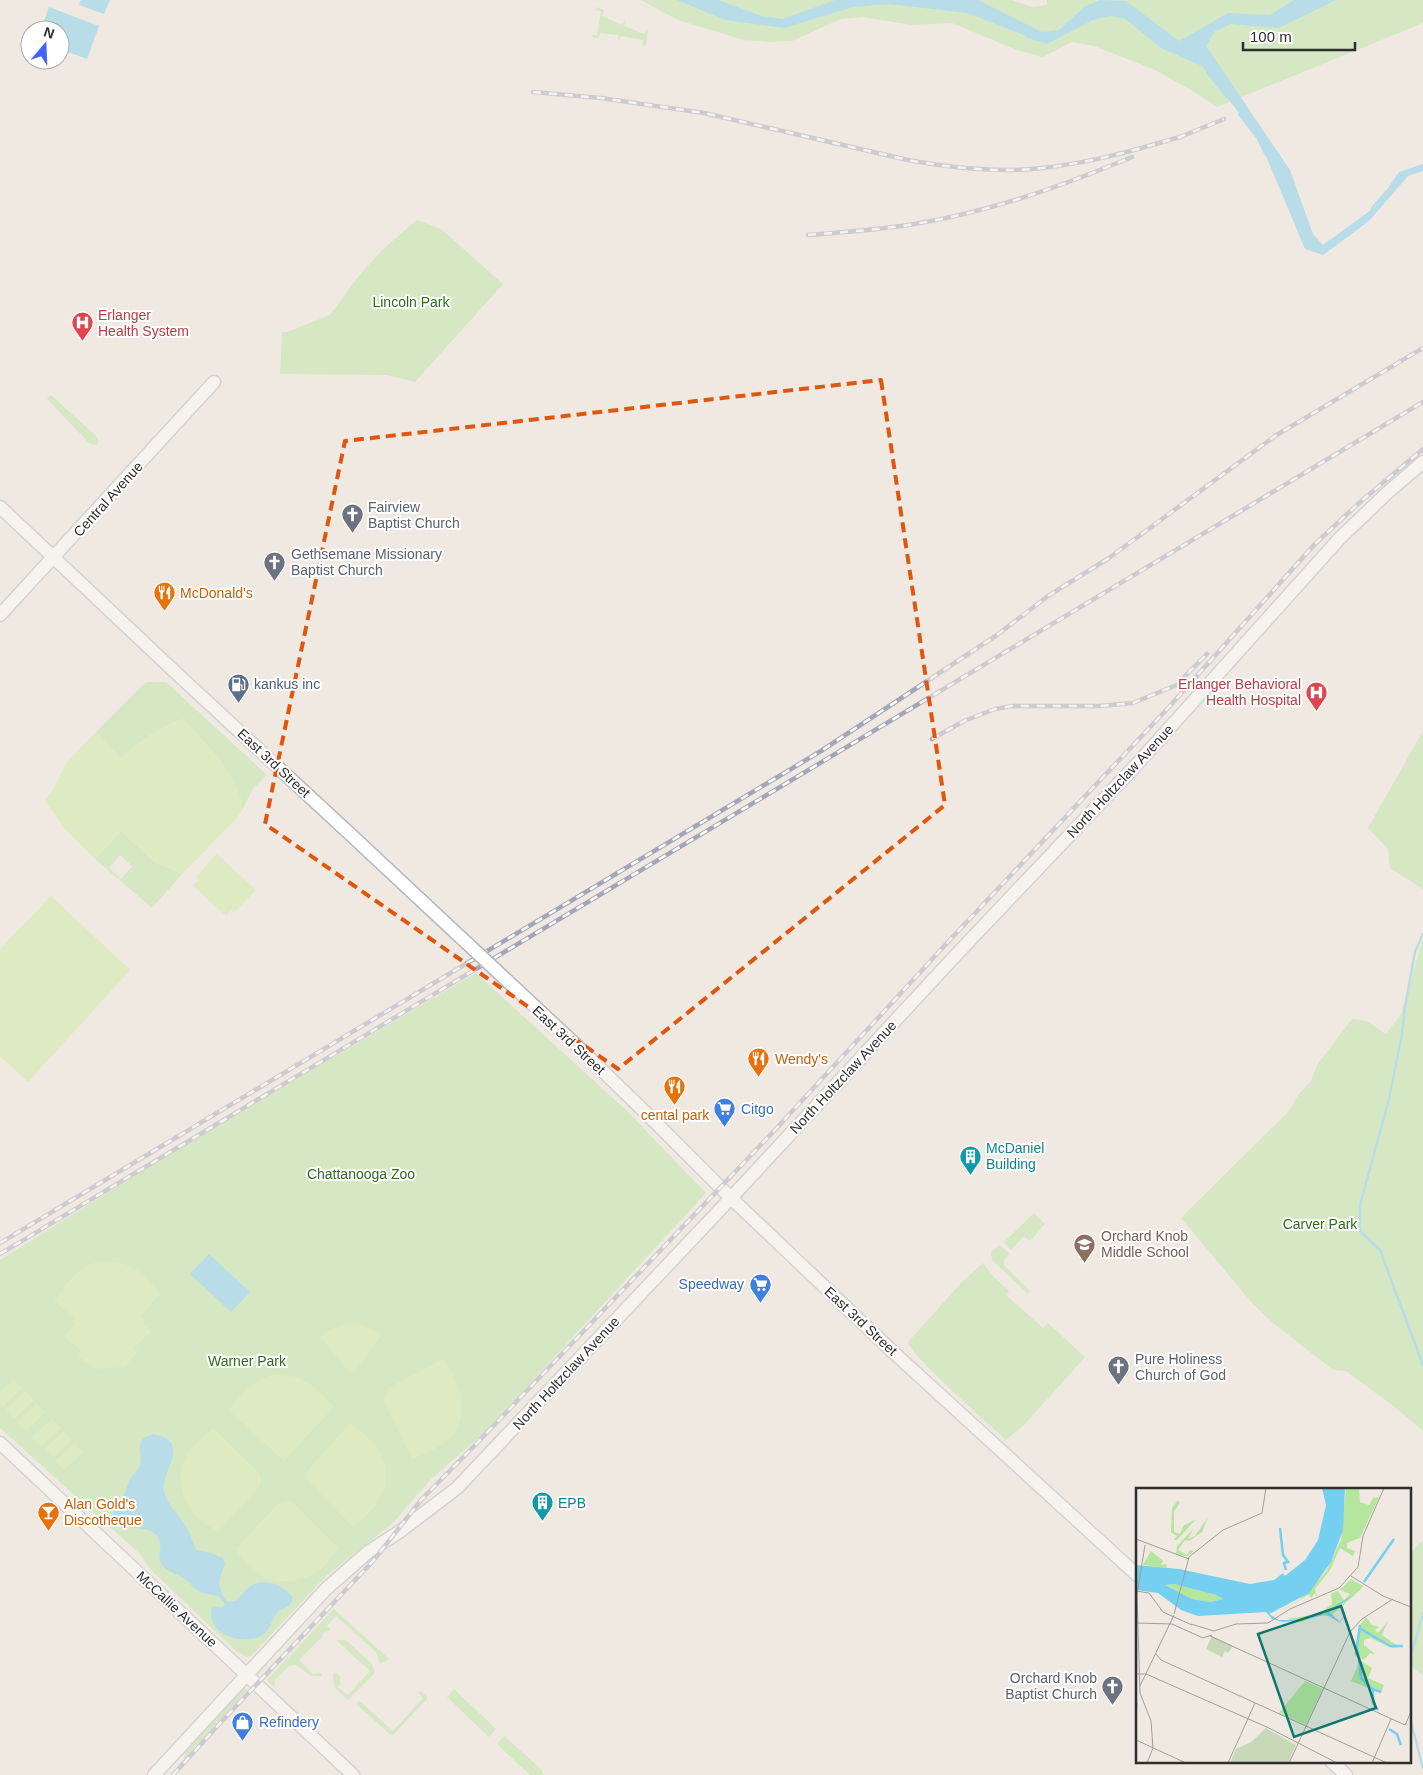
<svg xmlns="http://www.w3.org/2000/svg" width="1423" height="1775" font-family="Helvetica,sans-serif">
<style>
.green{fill:#b6e59e;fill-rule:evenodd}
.pitch{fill:#c9ec9a}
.water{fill:#75cff0}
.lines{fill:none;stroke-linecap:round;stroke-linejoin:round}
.stream{stroke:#75cff0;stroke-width:2.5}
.secondary-casing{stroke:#b4b7c1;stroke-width:15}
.secondary{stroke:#fff;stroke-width:12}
.rail-casing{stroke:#a3a6b8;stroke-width:4.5}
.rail{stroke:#fff;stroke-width:2.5;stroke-dasharray:8;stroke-linecap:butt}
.secondary-bridge-casing{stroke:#b4b7c1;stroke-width:15;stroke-linecap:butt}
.secondary-bridge{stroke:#fff;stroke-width:12}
.marked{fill:none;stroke:#df570e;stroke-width:4;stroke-dasharray:10 6;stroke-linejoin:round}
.labels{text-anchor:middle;stroke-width:4;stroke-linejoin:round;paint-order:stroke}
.park-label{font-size:14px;fill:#2c6e1b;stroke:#fff}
.health-label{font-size:14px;fill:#be3a42;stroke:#fff;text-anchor:start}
.street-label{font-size:14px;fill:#2e2e2e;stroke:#fff}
.worship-label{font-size:14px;fill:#5b616d;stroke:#fff;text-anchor:start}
.food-label{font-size:14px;fill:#c56008;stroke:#fff;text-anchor:start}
.service-label{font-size:14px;fill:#4e5e75;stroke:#fff;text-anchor:start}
.shop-label{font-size:14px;fill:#366cbe;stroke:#fff;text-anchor:start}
.culture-label{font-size:14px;fill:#0d838f;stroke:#fff;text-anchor:start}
.education-label{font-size:14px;fill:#785e54;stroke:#fff;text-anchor:start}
.inset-river{fill:none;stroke:#75cff0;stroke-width:2.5}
.inset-road{fill:none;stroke:#a29e99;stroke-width:1}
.view{fill:#0f766e;fill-opacity:0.15;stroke:#0f766e;stroke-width:2.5}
.inset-edge{fill:none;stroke:#2e2e2e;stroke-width:2.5}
</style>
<rect width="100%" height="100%" fill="#efe9e1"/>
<g class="green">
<polygon points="641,0 1012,0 1032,7 1047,5 1047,0 1423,0 1423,23 1217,107 1193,91 1153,69 1094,46 1072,42 1043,57 1017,50 952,23 912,25 863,17 841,19 792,41 774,42 744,40 678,20"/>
<polygon points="597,7 604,10 602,16 622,25 625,19 624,26 644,34 646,29 648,30 646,45 642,46 643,40 621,36 619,42 618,35 600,33 599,38 593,38 592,35 597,35 601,11 595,10"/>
<polygon points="417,220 441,229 503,284 415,382 387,375 280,374 282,332 287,332 330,315 358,277 382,250"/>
<polygon points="51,395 96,436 99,441 97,445 90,444 49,401 47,398"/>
<path d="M146,682H166L267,775L252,790L242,811C238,773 207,746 183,719C158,728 141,741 121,758L96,732Z"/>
<polygon points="1423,731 1423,889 1390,868 1388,849 1368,828"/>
<path d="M121,831L156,863L183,873L152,908L95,859ZM120,855L132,866L121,879L109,868Z"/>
<polygon points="1423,938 1423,1431 1392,1405 1346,1371 1333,1370 1272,1322 1253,1304 1181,1218 1289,1111 1298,1095 1311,1081 1317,1065 1352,1019 1367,1021 1386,1034 1401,1014"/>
<polygon points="476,973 627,1111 706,1193 486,1431 429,1481 393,1523 327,1575 251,1656 246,1657 234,1649 150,1569 140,1554 0,1428 0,1260 152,1165"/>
<polygon points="1034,1213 1045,1224 1030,1241 1024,1236 1011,1250 1004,1242"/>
<polygon points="1000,1245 1010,1254 1005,1258 1004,1265 1030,1291 1028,1294 992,1260 991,1252"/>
<path d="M983,1263L994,1277L1009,1291L1006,1295L1043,1328L1048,1323L1085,1357L1024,1425L1006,1440C990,1425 911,1356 908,1342L962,1282Z"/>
<polygon points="1423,1540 1423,1676 1409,1664 1409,1554"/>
<polygon points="334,1609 389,1659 380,1664 376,1652 336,1616 327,1626 331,1630 323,1633 322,1637 299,1660 313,1674 321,1673 322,1676 311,1676 296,1665 289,1666 275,1680 274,1687 267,1680"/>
<polygon points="336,1640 346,1640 372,1664 375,1673 348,1700 334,1687 333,1674 335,1672 340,1676 340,1685 338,1687 348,1695 370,1671"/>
<polygon points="244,1688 247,1690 184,1760 185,1752"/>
<polygon points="454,1689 496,1729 489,1737 447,1697"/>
<polygon points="421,1691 427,1697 427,1699 392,1736 356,1704 359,1701 362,1703 393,1731 423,1698 418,1692"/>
<polygon points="504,1736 541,1769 544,1775 530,1775 497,1744"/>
</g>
<g class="pitch">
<path d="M183,719C199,736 249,788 241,812C240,814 238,816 237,818L183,873L157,863L121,831L95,859L67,831L44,800L53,790L66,763L96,732L121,758C142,741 158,728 183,719Z"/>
<polygon points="217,854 256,890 234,913 231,910 226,916 193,886 199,880 196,877"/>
<polygon points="51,896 130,970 28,1082 0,1056 0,949"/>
<path d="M107,1261C136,1264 142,1273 160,1294L140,1317L144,1321L143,1324L151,1331L134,1349L137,1352L125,1367L94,1369L78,1356L81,1351L64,1336L74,1324L72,1321L74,1318L54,1301C71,1280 77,1263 107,1261Z"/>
<path d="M356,1323L373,1329L381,1336L355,1371L349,1372L320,1337C332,1327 341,1324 356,1323Z"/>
<path d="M443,1359C462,1382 472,1419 447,1441C437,1449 424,1454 412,1459L383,1400L388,1388Z"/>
<path d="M270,1375C303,1374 312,1383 334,1407L284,1461L228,1410C243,1392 248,1385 270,1375Z"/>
<polygon points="13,1379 22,1388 3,1406 0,1404 0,1392"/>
<polygon points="25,1391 34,1400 14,1419 6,1409"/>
<polygon points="37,1403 45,1412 26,1431 17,1422"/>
<polygon points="52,1419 61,1428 41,1447 32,1437"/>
<path d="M350,1423C358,1430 367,1436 374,1443C381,1450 384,1460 385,1468C389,1495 372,1512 353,1527L308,1481L306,1476L308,1470Z"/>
<path d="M213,1428L260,1474L261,1480L260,1486L218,1532C209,1526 199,1521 193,1513C178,1495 176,1469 190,1450C196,1442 205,1435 213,1428Z"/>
<polygon points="64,1431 72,1440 53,1458 44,1449"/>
<polygon points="75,1443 84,1452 64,1470 55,1461"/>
<path d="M288,1500L293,1502L338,1548C334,1554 330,1561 324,1566C310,1582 277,1586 259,1575C249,1568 242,1558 235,1549L279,1503Z"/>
</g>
<g class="water">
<polygon points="81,0 110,0 104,14 79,5"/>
<polygon points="677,0 718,0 762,16 783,19 835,0 978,0 1042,32 1059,30 1084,7 1100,0 1126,1 1179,41 1228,13 1270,15 1294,0 1336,0 1279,28 1231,24 1215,31 1206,46 1290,170 1313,234 1323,245 1375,207 1399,172 1423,164 1423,171 1408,176 1369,221 1323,255 1305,249 1258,137 1202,66 1161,48 1125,19 1112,16 1095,19 1047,44 967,13 889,4 853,7 784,28 725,20"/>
<polygon points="49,7 99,26 87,59 60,49 60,30 41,30"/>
<polygon points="209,1254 250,1292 231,1312 190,1274"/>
<path d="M154,1434C194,1443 159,1471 164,1492C166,1502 179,1516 185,1525C190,1533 193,1542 196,1550L211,1553L223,1558L225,1565C218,1581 217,1585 226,1601C238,1604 240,1595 248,1588C261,1576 284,1584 293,1598L289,1606C286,1608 282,1609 279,1611C272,1616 271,1631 261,1636C242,1646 204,1633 212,1607L216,1606L222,1608L225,1604L218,1596C213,1594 208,1595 203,1593C196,1591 191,1584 185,1579C177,1573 165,1572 161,1563C156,1552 166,1545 155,1534C145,1524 120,1533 114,1517C110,1505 120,1502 124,1494C127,1488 128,1481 132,1476C134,1473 137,1472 139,1467C145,1453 130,1440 154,1434Z"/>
</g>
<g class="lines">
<g class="stream">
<polyline points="1027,36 1038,40"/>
<polyline points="1207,72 1227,97"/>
<polyline points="1239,114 1257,137 1266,155"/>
<polyline points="1372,212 1372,208 1387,191"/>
<polyline points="1423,934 1415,952 1405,1006 1402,1034 1389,1099 1360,1205 1360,1231 1380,1250 1423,1365"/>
<polyline points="1409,1663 1423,1613"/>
<polyline points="1409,1714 1423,1768"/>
</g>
<defs>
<g id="secondary">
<polyline points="0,507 174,671 350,834"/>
<polyline points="0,615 214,382"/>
<polyline points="576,1045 647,1114 731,1198 892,1351 1137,1575"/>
<polyline points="0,1443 353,1775"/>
<polyline points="1331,1761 1346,1775"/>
<polyline points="154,1775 326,1589 368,1552 399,1532 457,1488 731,1198 956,955 1138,763 1340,538 1387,493 1423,462"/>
</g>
</defs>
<use href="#secondary" class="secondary-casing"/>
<use href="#secondary" class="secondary"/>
<defs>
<g id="rail">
<path d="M533,92L601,98L704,113L908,160C952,168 998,173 1042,168C1090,163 1136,150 1183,136"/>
<polyline points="1178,138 1224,119"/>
<path d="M808,235C844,232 879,230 914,224C990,212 1062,186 1132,157"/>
<polyline points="932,739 964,721 995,709 1011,706 1100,706 1133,703 1179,684 1187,674 1207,654"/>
<polyline points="0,1243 821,751 997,635 1048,596 1109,558 1275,436 1423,348"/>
<polyline points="0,1254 1423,402"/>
<polyline points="173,1775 223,1720 373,1561 422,1499 480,1440 774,1131 947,943 1169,707 1314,545 1359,503 1423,449"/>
</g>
</defs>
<use href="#rail" class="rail-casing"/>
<use href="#rail" class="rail"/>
<defs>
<polyline id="secondary-bridge" points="350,834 576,1045"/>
</defs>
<use href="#secondary-bridge" class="secondary-bridge-casing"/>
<use href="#secondary-bridge" class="secondary-bridge"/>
</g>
<path d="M0 0H1423V1775H0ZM881,380L945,805L618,1069L265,824L345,441Z" fill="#efe9e1" fill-opacity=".55" fill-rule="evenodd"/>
<path class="marked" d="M881,380L945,805L618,1069L265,824L345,441Z"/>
<defs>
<symbol id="hospital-pin" viewBox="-11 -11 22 30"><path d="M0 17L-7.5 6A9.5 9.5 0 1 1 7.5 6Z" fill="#e0444e" stroke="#fff"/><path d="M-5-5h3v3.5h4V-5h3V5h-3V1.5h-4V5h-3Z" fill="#fff"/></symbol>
<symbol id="church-pin" viewBox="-11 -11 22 30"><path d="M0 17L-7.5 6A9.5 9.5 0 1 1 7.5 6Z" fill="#6b7280" stroke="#fff"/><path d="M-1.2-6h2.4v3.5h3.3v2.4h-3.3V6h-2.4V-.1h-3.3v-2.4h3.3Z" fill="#fff"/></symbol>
<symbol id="restaurant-pin" viewBox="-11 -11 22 30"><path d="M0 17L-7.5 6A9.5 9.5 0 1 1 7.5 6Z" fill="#e8710a" stroke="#fff"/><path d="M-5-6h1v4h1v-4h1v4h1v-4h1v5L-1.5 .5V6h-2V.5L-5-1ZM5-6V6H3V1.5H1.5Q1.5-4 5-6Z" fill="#fff"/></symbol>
<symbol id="fuel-pin" viewBox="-11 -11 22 30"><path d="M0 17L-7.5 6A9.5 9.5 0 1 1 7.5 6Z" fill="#5c6f8a" stroke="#fff"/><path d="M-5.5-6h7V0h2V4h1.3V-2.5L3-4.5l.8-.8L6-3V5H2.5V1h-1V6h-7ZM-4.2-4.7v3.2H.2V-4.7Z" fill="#fff"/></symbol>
<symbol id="supermarket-pin" viewBox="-11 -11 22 30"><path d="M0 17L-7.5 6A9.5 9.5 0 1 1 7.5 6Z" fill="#3f7fe0" stroke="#fff"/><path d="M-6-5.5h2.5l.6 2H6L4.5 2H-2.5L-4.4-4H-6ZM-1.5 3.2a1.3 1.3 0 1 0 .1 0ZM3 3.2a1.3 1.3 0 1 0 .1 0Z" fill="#fff"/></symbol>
<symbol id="building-pin" viewBox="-11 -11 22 30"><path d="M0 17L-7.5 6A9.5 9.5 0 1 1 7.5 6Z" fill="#0f9aa8" stroke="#fff"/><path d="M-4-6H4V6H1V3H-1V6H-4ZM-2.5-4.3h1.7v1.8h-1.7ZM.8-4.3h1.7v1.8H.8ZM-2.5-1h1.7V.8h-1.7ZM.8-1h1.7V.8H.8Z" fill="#fff"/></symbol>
<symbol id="school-pin" viewBox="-11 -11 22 30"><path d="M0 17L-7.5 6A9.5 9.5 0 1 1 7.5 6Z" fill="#8d6e63" stroke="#fff"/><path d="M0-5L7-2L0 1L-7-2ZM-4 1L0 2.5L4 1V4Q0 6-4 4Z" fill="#fff"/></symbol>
<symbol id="bar-pin" viewBox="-11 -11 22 30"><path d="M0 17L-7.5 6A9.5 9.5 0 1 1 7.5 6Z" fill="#e8710a" stroke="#fff"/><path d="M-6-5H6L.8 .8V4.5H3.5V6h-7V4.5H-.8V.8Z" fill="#fff"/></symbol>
<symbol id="shop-pin" viewBox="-11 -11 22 30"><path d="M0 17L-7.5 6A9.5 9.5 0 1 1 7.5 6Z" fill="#3f7fe0" stroke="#fff"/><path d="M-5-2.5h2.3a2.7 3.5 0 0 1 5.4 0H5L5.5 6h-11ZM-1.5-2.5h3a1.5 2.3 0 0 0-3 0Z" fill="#fff"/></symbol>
</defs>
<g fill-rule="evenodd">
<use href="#hospital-pin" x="70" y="310" width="25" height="34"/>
<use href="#church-pin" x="340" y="502" width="25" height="34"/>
<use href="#church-pin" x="262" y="550" width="25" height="34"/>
<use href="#restaurant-pin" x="152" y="580" width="25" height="34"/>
<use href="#fuel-pin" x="226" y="672" width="25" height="34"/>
<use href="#hospital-pin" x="1304" y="680" width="25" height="34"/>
<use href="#restaurant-pin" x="746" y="1046" width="25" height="34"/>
<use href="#restaurant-pin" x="662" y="1074" width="25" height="34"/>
<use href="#supermarket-pin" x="712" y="1096" width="25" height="34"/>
<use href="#building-pin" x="958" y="1144" width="25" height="34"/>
<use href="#school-pin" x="1072" y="1232" width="25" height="34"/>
<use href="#supermarket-pin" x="748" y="1272" width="25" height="34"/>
<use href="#church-pin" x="1106" y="1354" width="25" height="34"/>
<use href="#building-pin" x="530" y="1490" width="25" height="34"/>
<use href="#bar-pin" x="36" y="1500" width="25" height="34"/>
<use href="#church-pin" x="1100" y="1674" width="25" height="34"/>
<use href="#shop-pin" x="230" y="1710" width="25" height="34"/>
</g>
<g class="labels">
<g class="park-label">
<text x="411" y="307">Lincoln Park</text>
<text x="361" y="1179">Chattanooga Zoo</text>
<text x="1320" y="1229">Carver Park</text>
<text x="247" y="1366">Warner Park</text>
</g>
<g class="health-label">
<text x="98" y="320">Erlanger<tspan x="98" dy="16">Health System</tspan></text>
<text x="1301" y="689" text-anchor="end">Erlanger Behavioral<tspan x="1301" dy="16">Health Hospital</tspan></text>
</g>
<g class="street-label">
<text transform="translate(108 499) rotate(-48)" y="5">Central Avenue</text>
<text transform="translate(274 763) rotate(43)" y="5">East 3rd Street</text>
<text transform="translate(1120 781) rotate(-47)" y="5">North Holtzclaw Avenue</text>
<text transform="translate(569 1040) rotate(43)" y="5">East 3rd Street</text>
<text transform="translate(843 1077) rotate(-47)" y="5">North Holtzclaw Avenue</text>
<text transform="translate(861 1321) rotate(43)" y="5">East 3rd Street</text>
<text transform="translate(566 1373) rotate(-47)" y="5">North Holtzclaw Avenue</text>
<text transform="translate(177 1609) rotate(43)" y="5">McCallie Avenue</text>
</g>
<g class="worship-label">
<text x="368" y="512">Fairview<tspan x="368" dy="16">Baptist Church</tspan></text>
<text x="291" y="559">Gethsemane Missionary<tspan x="291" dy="16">Baptist Church</tspan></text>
<text x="1135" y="1364">Pure Holiness<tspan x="1135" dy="16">Church of God</tspan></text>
<text x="1097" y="1683" text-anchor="end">Orchard Knob<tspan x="1097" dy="16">Baptist Church</tspan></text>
</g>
<g class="food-label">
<text x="180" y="598">McDonald's</text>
<text x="775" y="1064">Wendy's</text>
<text x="675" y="1120" text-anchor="middle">cental park</text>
<text x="64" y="1509">Alan Gold's<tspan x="64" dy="16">Discotheque</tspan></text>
</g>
<g class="service-label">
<text x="254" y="689">kankus inc</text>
</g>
<g class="shop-label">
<text x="741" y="1114">Citgo</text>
<text x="744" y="1289" text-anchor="end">Speedway</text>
<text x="259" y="1727">Refindery</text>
</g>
<g class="culture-label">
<text x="986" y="1153">McDaniel<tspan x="986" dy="16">Building</tspan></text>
<text x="558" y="1508">EPB</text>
</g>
<g class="education-label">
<text x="1101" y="1241">Orchard Knob<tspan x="1101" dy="16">Middle School</tspan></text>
</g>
</g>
<g transform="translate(1136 1488)">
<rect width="275" height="275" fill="#efe9e1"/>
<path d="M210,0H223L224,14L233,17L237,10L243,9L224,50V45V50L211,55V60L219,63L217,68L204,60L194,82L179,101L181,109L179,105L175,110L173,106L138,128L164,111L190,84L205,52ZM42,12L44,15L38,23V44L44,46L47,38L60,31L41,52H38L41,48L35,44L36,20ZM72,29L66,44L53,53L49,52L42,62L51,67L54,62L58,63L52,68L40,67L41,58L57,41L52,51L59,48ZM15,63L27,73L25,77L30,76L31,80L7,77ZM215,91L227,98L225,101L195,128H178L166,134L150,131L182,126L196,116L195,106L202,103L208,112L214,106L204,102ZM38,96L80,107L87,111L74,114L56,111L29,97ZM230,129L236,137L243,139L239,142L242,145L252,133L246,147L263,159L257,160L234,150L228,152V157L239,166L234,165L228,172L218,167L223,139ZM224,172L236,180L232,190L248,197L245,205L215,193ZM169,193L187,201L170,237L143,225Z" fill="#b6e59e"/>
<path d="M76,148L97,158L92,165L89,163L86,169L70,161ZM130,240L160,257L152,275H94L100,261L115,254Z" fill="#c8d9b8"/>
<path d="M186,0H209L207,42L195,74L173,105L133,126L143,132H168L176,127H183L187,124L191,125L200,117L220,106L193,124L204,134L207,128L209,126L204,135L188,125L184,128L168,132L147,134L136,131L130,124L62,128L45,122L22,105L0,102V77L43,81L114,96L138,92L147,85L149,88L169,72L182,52L190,17ZM38,96L80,107L87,111L74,114L56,111L29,97Z" fill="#75cff0" fill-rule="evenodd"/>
<path class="inset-river" d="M144,40L147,67L152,74L148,75L150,82M228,94L258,51M225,141L254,158H267M223,170L221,159L224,137M223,171L225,190L236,201L245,204M237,201V215L242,222M253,241L261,246L265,257"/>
<path class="inset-road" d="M0,51L53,71M9,57L1,107L4,205L15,233L17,260L11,275M215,88L247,108L275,119M0,103L13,105L27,124L56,137M38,126L53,69L87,42L126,25L130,0M1,135L36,136L67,150L76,147M55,136L78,143L100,136L132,135L154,121L203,100L222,79L227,48L248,0M74,148L269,237L275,224M20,166L25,172L251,275M1,186H10L133,240L201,275M4,198L38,127M0,230L1,215M0,252L50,275M92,275L119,215M153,275L214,144L226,131L257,111M236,275L255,231"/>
<path class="view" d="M205,118L240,220L158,249L122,146Z"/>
<rect width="275" height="275" class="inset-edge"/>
</g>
<g transform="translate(45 45) rotate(19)"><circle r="24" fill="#ffffff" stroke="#ababab"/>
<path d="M0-4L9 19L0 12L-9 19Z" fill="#4264fb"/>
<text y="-8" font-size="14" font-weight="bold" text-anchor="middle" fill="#2e2e2e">N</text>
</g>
<path d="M1243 42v8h112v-8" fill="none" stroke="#2e2e2e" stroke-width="2.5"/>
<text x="1250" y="42" font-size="15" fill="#2e2e2e" stroke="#ffffff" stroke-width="4" paint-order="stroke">100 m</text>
</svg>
